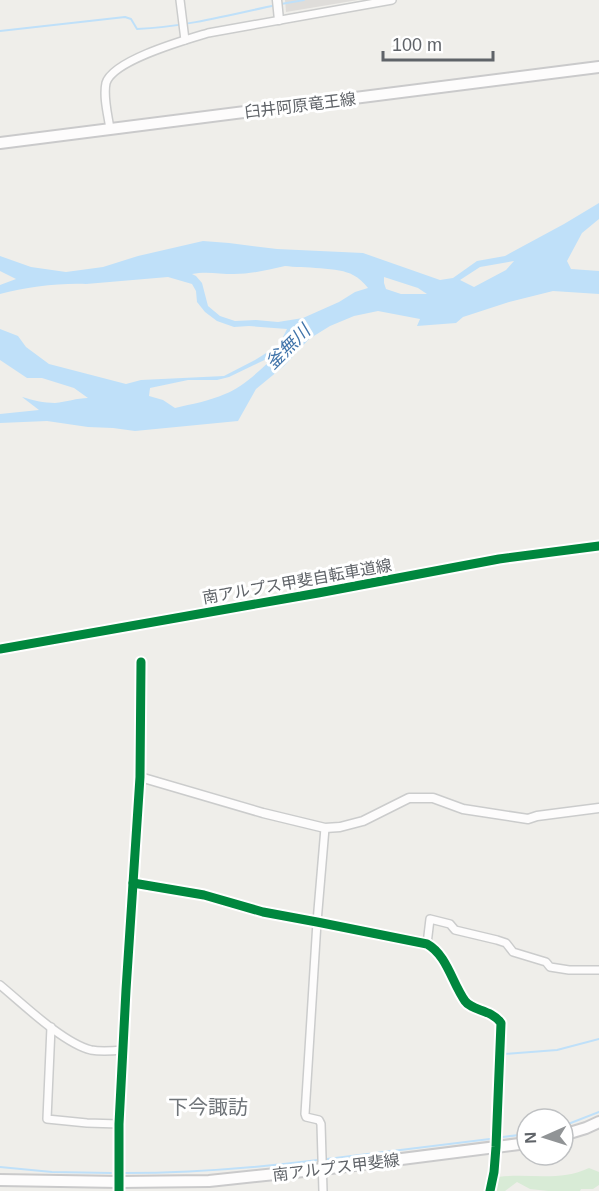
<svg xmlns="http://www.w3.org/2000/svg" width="599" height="1191" font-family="Arial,'Noto Sans JP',sans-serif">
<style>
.industrial{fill:#dfddda}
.green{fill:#d8ebd6}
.water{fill:#bfe0f9;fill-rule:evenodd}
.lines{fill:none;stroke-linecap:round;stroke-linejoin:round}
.stream{stroke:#bfe0f9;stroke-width:2}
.minor-casing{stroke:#cbcccc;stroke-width:10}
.tertiary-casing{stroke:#cbcccc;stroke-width:11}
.secondary-casing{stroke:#cacacb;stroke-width:14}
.minor{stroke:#fdfcfc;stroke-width:7}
.tertiary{stroke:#fdfcfc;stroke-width:8}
.secondary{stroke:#fdfcfc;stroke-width:10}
.cycleway-casing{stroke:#fff;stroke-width:13}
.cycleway{stroke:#00873e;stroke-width:9}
.labels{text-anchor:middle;stroke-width:6;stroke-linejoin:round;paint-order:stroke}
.street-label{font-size:16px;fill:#5f6368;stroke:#fff}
.water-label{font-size:18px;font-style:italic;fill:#4174aa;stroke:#fff}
.quarter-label{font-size:20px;fill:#70757a;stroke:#fff}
</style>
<rect width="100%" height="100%" fill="#efeeea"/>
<polygon class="industrial" points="285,0 358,0 286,12"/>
<path class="green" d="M589,1168L599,1172V1185L593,1189H581L580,1191H548L530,1189L517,1182L505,1191H492L498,1177C529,1173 560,1182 589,1168Z"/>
<path class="water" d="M599,203V219L582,233L567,261L571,269L599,271V294L553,291L509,302L463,317L456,323L417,326L420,319L378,311L354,316L330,326L309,339L284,366L256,389L238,421L135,431L113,428L88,427L47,421L0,423V414L39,410L22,397C32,400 44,403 55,403C66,402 77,398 88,398L74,388L42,378H27L0,360V329L18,336L26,347L49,364L126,384L141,380L224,376L255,360L279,345L287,329L249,326L234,327L217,321L205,312L197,302L196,291L192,284L168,277L86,284C59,283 26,287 0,294V285L16,279L0,271V256L31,267L66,272L103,267L138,256L203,241L229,243L277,249L363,253L440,280L453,278L477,261L505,256L564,224ZM514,261L506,270L474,287L460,280L480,267ZM285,266C302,268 340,267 353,275C359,278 364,283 368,288L355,292L339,302L303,318L278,322L256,320L235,321L220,316L208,306L202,283L196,276L192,274C206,271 219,274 234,274C251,274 268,270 285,266ZM384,277L418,288L427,294H401L386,289L384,283ZM277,354C264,367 243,387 225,394C209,401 192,404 175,408L163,400L149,396L150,388L188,380H217L229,377Z"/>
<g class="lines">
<g class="stream">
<polyline points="281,4 304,0"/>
<path d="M0,31L125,17L131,19L137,29C184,27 230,15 276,5"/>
<polyline points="503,1054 557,1050 599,1039"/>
<polyline points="563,1126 599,1112"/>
<polyline points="503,1137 527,1134"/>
<polyline points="327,1159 490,1139"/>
<polyline points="0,1167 52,1172 111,1173"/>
<path d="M125,1173C190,1173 254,1168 318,1160"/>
</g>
<defs>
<g id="minor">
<polyline points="180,0 185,40"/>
<path d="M110,129C108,115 103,97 106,83C113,60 185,40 208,33L392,0"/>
<path d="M133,883L204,895L263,912L317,922L427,944C447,955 452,983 465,1001C472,1011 491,1009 501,1023L496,1147L494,1172L490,1191"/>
<polyline points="427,944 430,919 450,924 455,930 497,940 506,943 513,952 546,962 550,967 569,970 599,970"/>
<path d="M0,985C23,1004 63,1043 91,1050C101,1052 113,1051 123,1050"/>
<polyline points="51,1027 47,1119 87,1123 119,1124"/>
<polyline points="119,1191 119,1182"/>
<polyline points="323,1191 321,1124 319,1120 306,1117 305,1114 317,922 325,828"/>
</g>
<g id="tertiary">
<polyline points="277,0 279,20"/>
<polyline points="140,777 263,813 325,828 340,827 363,821 409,798 433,798 463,809 528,819 537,816 599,808"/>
<polyline points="119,1182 119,1124 126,990 140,777 141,662"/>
</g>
<g id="secondary">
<polyline points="0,143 599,67"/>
<polyline points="563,1135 586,1128 599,1122"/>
<polyline points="0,1180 119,1182 209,1181 323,1169 527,1143"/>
</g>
</defs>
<use href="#minor" class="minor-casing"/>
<use href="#tertiary" class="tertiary-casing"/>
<use href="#secondary" class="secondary-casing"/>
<use href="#minor" class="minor"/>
<use href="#tertiary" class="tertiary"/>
<use href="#secondary" class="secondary"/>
<defs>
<g id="cycleway">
<polyline points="0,649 318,593 499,559 599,546"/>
<path d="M133,883L204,895L263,912L317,922L427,944C447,955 452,983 465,1001C472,1011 491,1009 501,1023L496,1147L494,1172L490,1191"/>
<polyline points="119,1191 119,1124 126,990 140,777 141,662"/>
</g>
</defs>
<use href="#cycleway" class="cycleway-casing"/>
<use href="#cycleway" class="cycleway"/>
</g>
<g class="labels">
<g class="street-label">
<text transform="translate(300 105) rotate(-7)" y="6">臼井阿原竜王線</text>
<text transform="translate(297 581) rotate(-10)" y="6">南アルプス甲斐自転車道線</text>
<text transform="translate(336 1167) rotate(-7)" y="6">南アルプス甲斐線</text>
</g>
<g class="water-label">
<text transform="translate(288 347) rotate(-45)" y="6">釜無川</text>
</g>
<g class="quarter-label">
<text x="208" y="1114">下今諏訪</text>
</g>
</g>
<g transform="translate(545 1137) rotate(267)"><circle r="28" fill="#ffffff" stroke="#bfc1c3" stroke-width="1.5"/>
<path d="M0-4.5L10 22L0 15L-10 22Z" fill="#919496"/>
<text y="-9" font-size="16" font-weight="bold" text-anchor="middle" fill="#5f6368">N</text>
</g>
<path d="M383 51v9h110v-9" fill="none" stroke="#5f6368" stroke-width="3"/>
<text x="392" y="51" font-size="18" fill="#5f6368" stroke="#ffffff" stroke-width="4.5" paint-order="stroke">100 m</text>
</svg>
